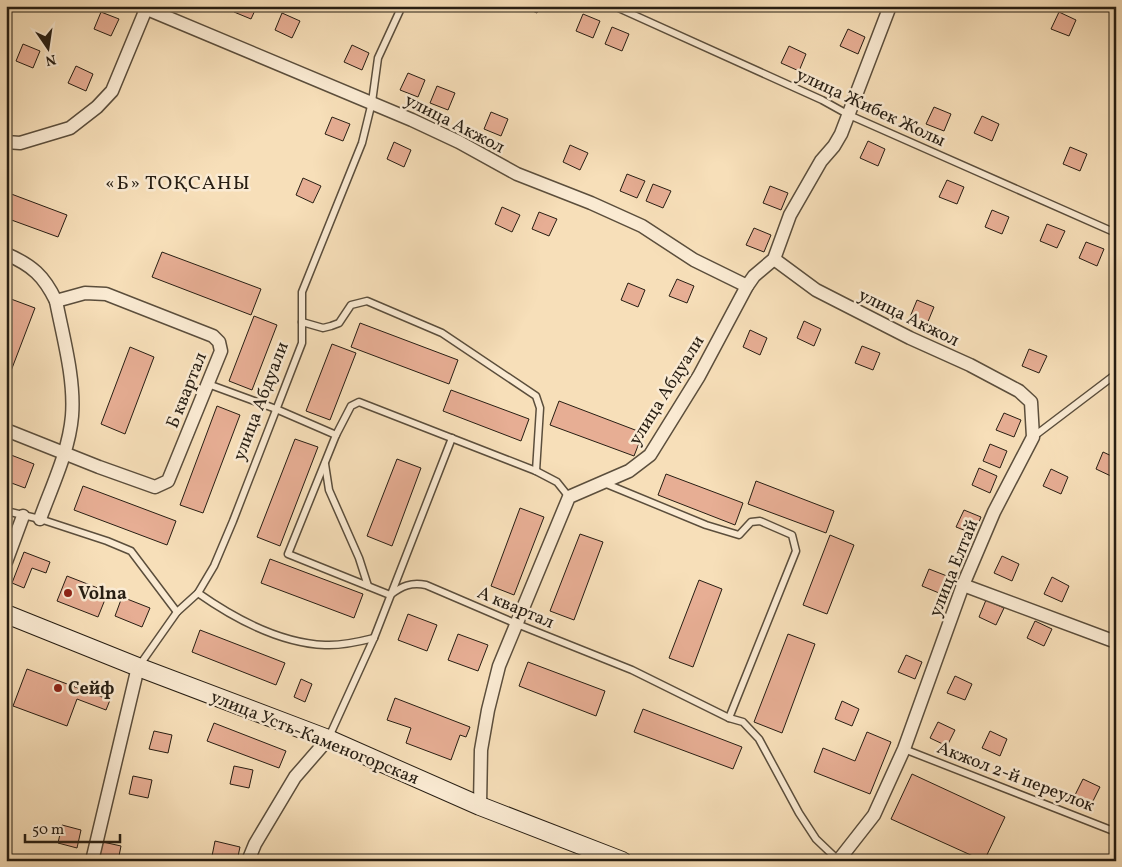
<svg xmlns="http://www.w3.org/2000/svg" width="1122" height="867" font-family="Vollkorn,serif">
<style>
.building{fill:#e7ae94;stroke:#271e13}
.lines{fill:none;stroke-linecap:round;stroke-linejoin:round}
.lane-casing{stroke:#5b4e3c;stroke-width:9}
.street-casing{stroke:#5b4e3c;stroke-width:15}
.secondary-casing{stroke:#271e13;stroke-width:20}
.lane{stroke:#faead2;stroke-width:6}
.street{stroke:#faead2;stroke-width:12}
.secondary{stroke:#faead2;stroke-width:18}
.poi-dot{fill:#8f2418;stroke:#faead2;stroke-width:2}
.labels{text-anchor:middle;stroke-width:5;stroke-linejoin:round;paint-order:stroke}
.street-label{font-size:18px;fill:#271e13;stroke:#faead2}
.poi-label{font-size:18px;font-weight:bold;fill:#271e13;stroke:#faead2;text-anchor:start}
.quarter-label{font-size:20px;letter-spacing:1px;fill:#271e13;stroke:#faead2}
</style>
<rect width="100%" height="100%" fill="#f7dfb9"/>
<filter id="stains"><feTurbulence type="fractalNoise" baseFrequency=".004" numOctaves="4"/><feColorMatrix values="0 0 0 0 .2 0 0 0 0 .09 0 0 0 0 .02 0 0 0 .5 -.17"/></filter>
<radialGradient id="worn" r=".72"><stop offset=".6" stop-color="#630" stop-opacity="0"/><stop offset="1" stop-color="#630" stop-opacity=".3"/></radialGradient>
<g class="building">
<polygon points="236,6 257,6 251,19 234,12"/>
<polygon points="521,6 540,6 537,13"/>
<polygon points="101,12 119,19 111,36 94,29"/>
<polygon points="1059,12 1076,20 1069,36 1051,29"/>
<polygon points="282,13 300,21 292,38 275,30"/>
<polygon points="583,14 600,21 593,38 576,31"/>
<polygon points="612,27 629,34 622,51 605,44"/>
<polygon points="848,29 865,37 858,54 840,46"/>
<polygon points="23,44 40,51 33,68 16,61"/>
<polygon points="352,45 369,53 362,70 344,62"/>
<polygon points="789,46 806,54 799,71 781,63"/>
<polygon points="76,66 93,74 86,91 68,83"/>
<polygon points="408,73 425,80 418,97 400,90"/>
<polygon points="437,86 455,93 448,110 430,103"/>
<polygon points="934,107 951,114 944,131 926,124"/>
<polygon points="491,112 508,119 501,136 484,129"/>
<polygon points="982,116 999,124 992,141 974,133"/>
<polygon points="332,117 350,124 343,141 325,134"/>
<polygon points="868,141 885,149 878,166 860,158"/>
<polygon points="394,142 411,150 404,167 387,159"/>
<polygon points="570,145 588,153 580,170 563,162"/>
<polygon points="1070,147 1087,154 1080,171 1063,164"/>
<polygon points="627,174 645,181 637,198 620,191"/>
<polygon points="303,178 321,186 313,203 296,195"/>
<polygon points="947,180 964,187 957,204 939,197"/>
<polygon points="653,184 671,191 663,208 646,201"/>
<polygon points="770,186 788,193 781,210 763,203"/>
<polygon points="6,192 67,215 58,237 6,218"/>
<polygon points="502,207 520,215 512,232 495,224"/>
<polygon points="992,210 1009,217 1002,234 985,227"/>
<polygon points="539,212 557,219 549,236 532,229"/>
<polygon points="1047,224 1065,231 1057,248 1040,241"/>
<polygon points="754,228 771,235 764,252 746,245"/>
<polygon points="1086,242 1104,249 1097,266 1079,258"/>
<polygon points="162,252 261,289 251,315 152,277"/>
<polygon points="677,279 694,286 687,303 669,296"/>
<polygon points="628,283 645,290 638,307 621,300"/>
<polygon points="11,299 35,308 6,384 6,312"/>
<polygon points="917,300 934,307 927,324 910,317"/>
<polygon points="254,316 277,325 252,390 229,381"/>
<polygon points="804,321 821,329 814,346 797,338"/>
<polygon points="360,323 458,360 449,384 351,347"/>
<polygon points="750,330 767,338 760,355 743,347"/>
<polygon points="332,344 356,353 330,420 306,411"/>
<polygon points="862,346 880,353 873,370 855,363"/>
<polygon points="130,347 154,357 125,434 101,424"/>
<polygon points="1029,349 1047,356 1039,373 1022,366"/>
<polygon points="451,390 529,419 521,441 443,411"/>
<polygon points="559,401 643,433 634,456 550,425"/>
<polygon points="217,406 240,415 203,513 180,505"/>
<polygon points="1004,413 1021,420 1014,437 996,430"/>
<polygon points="295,439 318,447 280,546 257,537"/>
<polygon points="990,444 1007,451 1000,468 983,461"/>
<polygon points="1103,452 1116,458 1116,470 1113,477 1096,469"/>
<polygon points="6,453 34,464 25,488 6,481"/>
<polygon points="397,459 421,468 392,546 367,536"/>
<polygon points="979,468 997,476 990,493 972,485"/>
<polygon points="1051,469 1068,477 1061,494 1043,486"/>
<polygon points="666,474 743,503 735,525 658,495"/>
<polygon points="756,481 834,511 826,533 748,504"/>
<polygon points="83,486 176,521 167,545 74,510"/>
<polygon points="520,508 544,517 514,595 491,586"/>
<polygon points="964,510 981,517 974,534 956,527"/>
<polygon points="580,534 603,542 574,620 550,611"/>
<polygon points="830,535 854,545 827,614 803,605"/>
<polygon points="24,552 50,562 46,573 32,568 24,588 12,583"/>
<polygon points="1002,556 1019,564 1012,581 994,573"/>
<polygon points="270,559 363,594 354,618 261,583"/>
<polygon points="929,569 947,576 939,593 922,586"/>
<polygon points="67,576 108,592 98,617 57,601"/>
<polygon points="1052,577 1069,586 1062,602 1044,594"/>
<polygon points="699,580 722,589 693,667 669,658"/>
<polygon points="122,597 150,608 142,627 115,616"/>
<polygon points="986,600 1004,608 996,625 979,617"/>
<polygon points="408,614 437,625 427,651 398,640"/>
<polygon points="1035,621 1052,629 1044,646 1027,638"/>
<polygon points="200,630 285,663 276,685 192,652"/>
<polygon points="458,634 488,645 478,671 448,660"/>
<polygon points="788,634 815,644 782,733 754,722"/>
<polygon points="906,655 922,662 915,679 898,672"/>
<polygon points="528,662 605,691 596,716 519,686"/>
<polygon points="27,669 110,700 106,710 77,699 67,726 13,706"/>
<polygon points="955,676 972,684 965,700 947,693"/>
<polygon points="301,679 312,684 305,702 294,697"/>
<polygon points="395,698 470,727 466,737 460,735 451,760 406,743 411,728 387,720"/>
<polygon points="842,701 859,709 852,726 835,719"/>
<polygon points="643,709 742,747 733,769 634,732"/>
<polygon points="938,722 955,730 947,746 930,738"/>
<polygon points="214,723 286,751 279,768 207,741"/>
<polygon points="154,731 172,735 168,753 149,749"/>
<polygon points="990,731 1007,739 1000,756 982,748"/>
<polygon points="867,732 891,742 870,794 814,772 823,748 855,761"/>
<polygon points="234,766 253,770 249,788 230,784"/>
<polygon points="912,774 1005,817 984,861 891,819"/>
<polygon points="133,776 152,780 148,798 129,794"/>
<polygon points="1083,779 1100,787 1092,803 1075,795"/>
<polygon points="62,825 81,830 77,848 58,843"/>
<polygon points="215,841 240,847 237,861 211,861"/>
<polygon points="103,842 121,846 118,861 98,860"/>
</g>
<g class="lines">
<defs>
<g id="lane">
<polyline points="614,6 822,100 849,115 1116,233"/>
<polyline points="302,322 323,328 331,326 339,323 351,305 367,301 442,333 536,396 540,408 536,471"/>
<polyline points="208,384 276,409 336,435"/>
<polyline points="1033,437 1116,374"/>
<polyline points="325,464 329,490 359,558 368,586"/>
<polyline points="604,483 706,525 739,535 751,522 760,521 792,535 796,551 729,718"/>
<path d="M569,497L557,482L536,471L359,402L351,406L336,435L288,554L390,595C402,586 411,582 426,585L517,624L632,670L729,718L743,722L759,739L799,813L816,839L838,860"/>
<polyline points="6,511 40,519 107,541 131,551 177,612"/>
<path d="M198,593C235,619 279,643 325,645C341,646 358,642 374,638"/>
<polyline points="139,666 177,612 198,593 214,566 233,521 302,343 302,292 362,143 372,102 378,58 402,6"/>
<polyline points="329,737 374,638 452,438"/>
<polyline points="904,749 1116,832"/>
<polyline points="742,861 743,861"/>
</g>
<g id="street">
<polyline points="140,6 412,120 459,142 517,174 591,203 642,226 694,260 747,286"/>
<polyline points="6,142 20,143 70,128 97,107 112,91 146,9"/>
<path d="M6,254C32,265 44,276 56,301L85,293L106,294L213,336L219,342L221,351L168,481L155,487L99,467L6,430"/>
<polyline points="774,259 816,290 910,338 970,365 1019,391 1031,402 1033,437 994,512 963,585 904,749 874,815 838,861"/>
<path d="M40,519C52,486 69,451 72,416C75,379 63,337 56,301"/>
<polyline points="6,562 23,516"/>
<polyline points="963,585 1116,642"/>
<polyline points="480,806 481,750 488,710 499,666 569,497 629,471 650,455 699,376 747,286 754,276 774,259 790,215 821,161 834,146 841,134 890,6"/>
<polyline points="92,861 138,667"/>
<polyline points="248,861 255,844 295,777 328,739"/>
</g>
<polyline id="secondary" points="6,614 138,667 328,739 480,806 622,861"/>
</defs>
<use href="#lane" class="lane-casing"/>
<use href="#street" class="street-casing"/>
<use href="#secondary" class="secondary-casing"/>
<use href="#lane" class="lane"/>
<use href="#street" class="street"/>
<use href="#secondary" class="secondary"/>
</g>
<g class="poi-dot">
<circle cx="68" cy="593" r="5"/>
<circle cx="58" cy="688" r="5"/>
</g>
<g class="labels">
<g class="street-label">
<text transform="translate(871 107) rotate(25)" y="6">улица Жибек Жолы</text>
<text transform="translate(455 123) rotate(27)" y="6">улица Акжол</text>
<text transform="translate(909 317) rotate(26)" y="6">улица Акжол</text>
<text transform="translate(186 390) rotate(-68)" y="6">Б квартал</text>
<text transform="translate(666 390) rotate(-58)" y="6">улица Абдуали</text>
<text transform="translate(260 401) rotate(-69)" y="6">улица Абдуали</text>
<text transform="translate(953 568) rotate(-68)" y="6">улица Елтай</text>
<text transform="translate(516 607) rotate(23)" y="6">А квартал</text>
<text transform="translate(315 737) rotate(22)" y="6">улица Усть-Каменогорская</text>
<text transform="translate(1016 776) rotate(21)" y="6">Акжол 2-й переулок</text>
</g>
<g class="poi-label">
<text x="78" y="599">Volna</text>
<text x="68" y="694">Сейф</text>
</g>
<g class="quarter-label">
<text x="178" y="189">«Б» ТОҚСАНЫ</text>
</g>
</g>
<rect width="1122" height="867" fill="none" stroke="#f7dfb9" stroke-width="25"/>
<rect x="8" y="8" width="1107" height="852" fill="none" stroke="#271e13" stroke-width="2.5"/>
<rect x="12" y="12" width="1097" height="842" fill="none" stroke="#271e13"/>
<g transform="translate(48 48) rotate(167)" stroke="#faead2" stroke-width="4" paint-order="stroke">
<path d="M0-4L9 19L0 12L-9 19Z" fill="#271e13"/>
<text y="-8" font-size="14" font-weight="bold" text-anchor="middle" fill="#271e13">N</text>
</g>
<path d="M25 834v8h95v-8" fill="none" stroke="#271e13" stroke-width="2.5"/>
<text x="32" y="834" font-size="15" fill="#271e13" stroke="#faead2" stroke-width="4" paint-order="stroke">50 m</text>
<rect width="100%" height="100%" filter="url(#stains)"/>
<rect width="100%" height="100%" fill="url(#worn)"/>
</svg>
